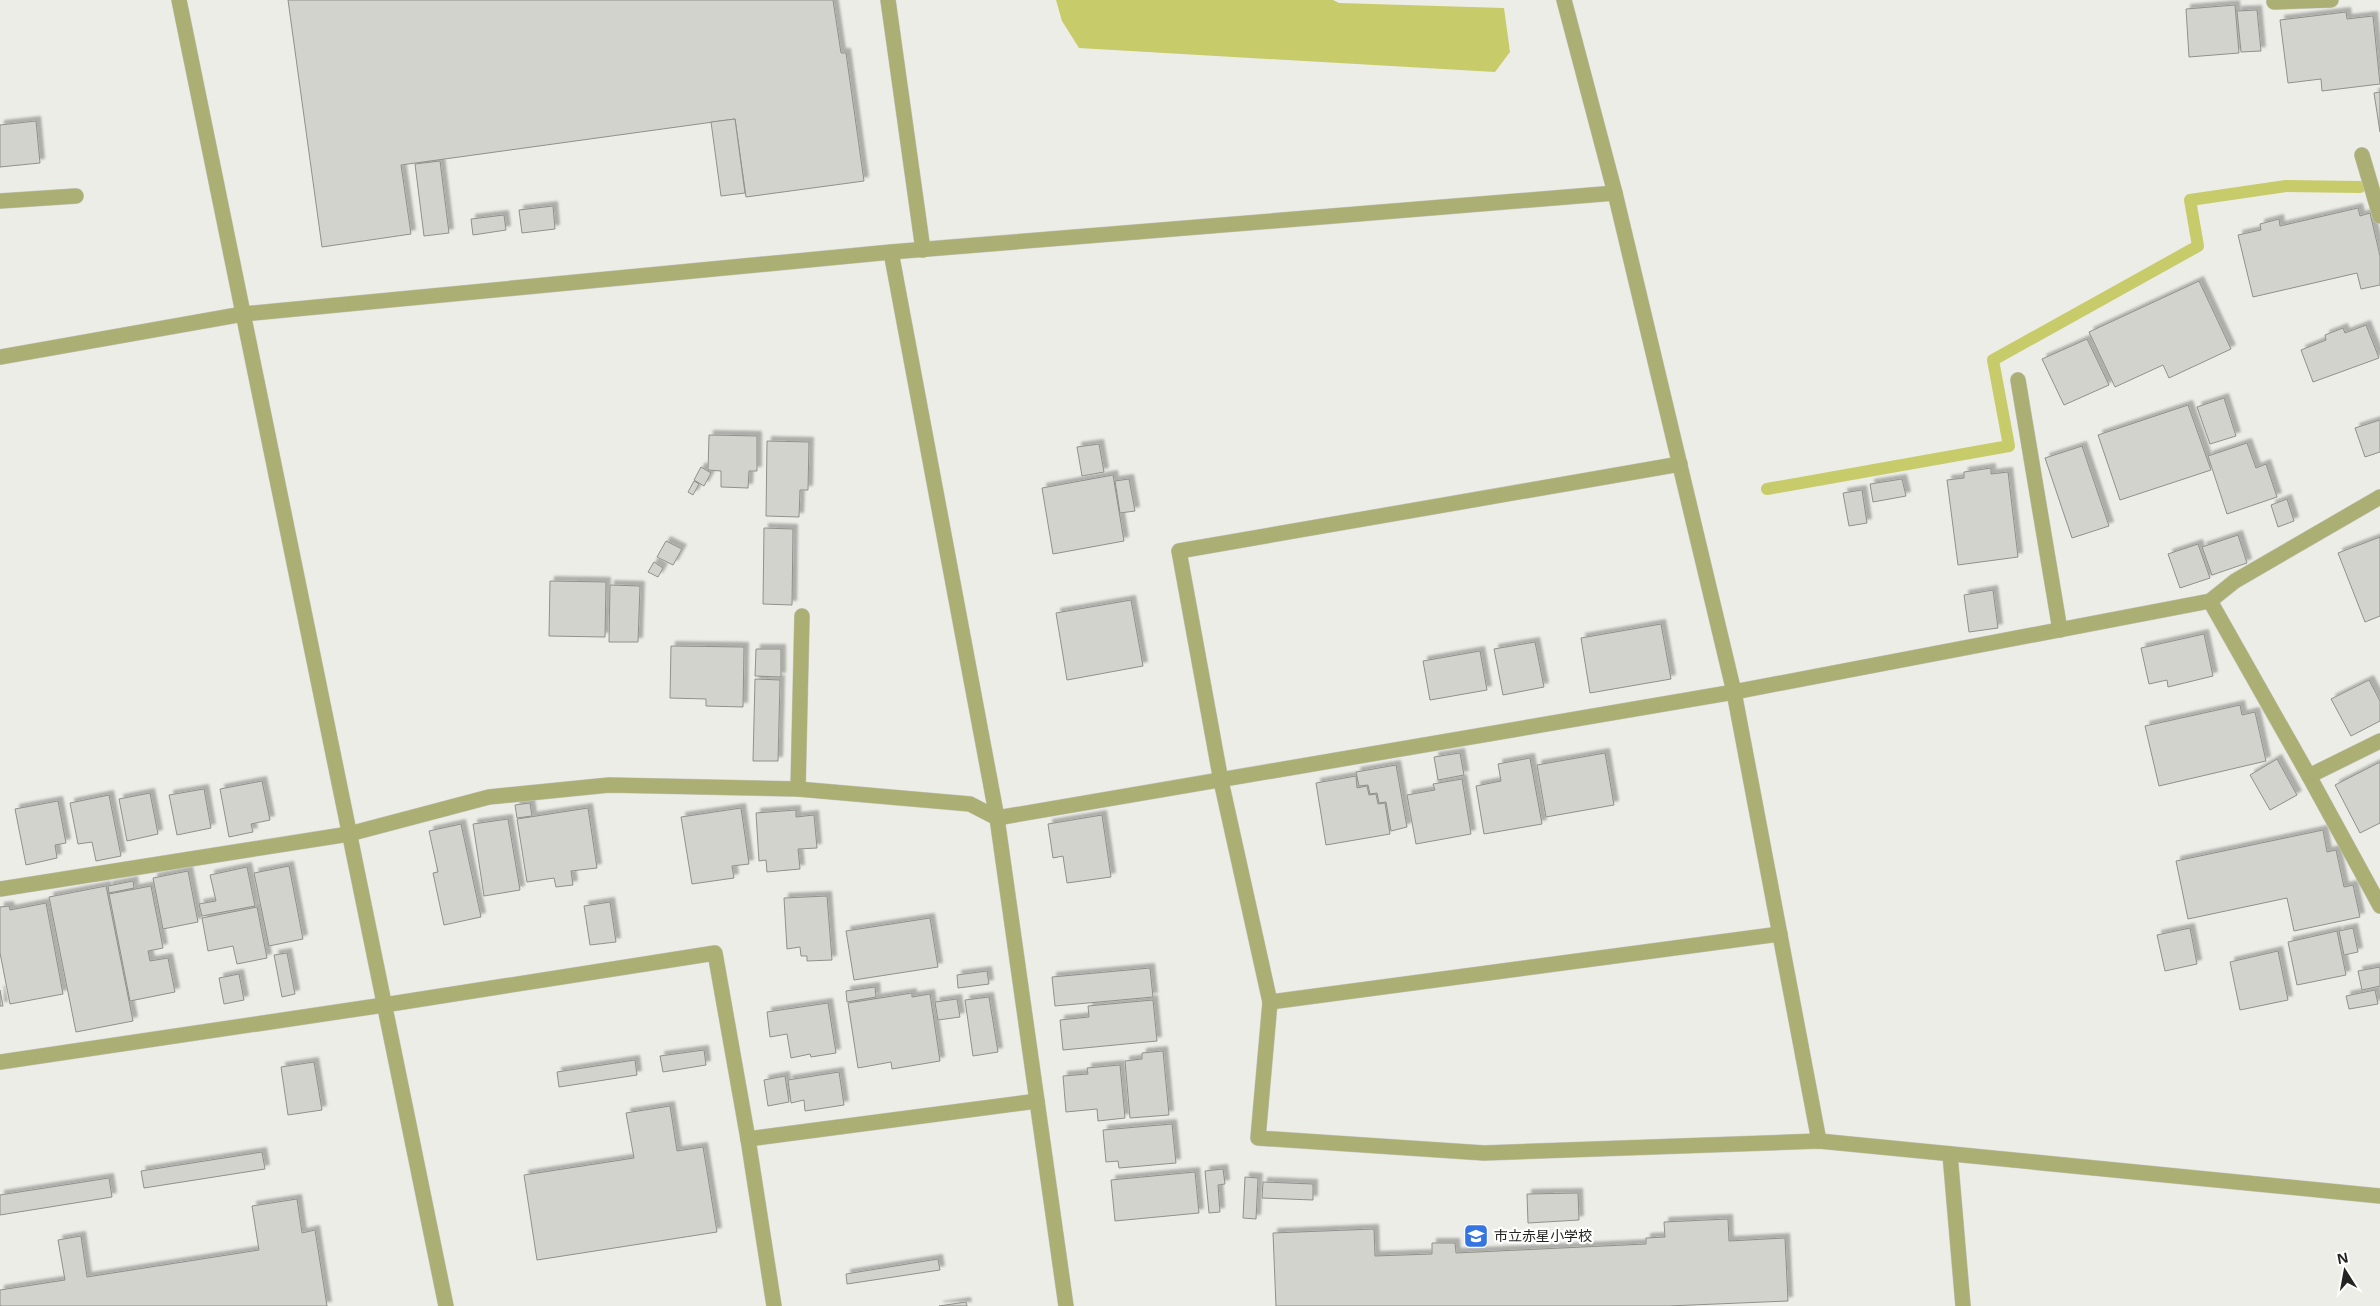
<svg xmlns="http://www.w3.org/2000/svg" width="2380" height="1306" font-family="'Noto Sans','Noto Sans JP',sans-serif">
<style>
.water{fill:#c7cb6a}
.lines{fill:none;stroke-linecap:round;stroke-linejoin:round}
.stream{stroke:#c7cb6a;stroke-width:12}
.building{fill:#d2d3cd;stroke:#90918b;filter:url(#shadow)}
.service-casing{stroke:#c8c9c4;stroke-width:16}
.minor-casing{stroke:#c8c9c4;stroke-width:16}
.tertiary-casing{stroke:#c8c9c4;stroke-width:16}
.service{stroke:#acaf73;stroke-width:15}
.minor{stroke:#acaf73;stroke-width:15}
.tertiary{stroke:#acaf73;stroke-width:15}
.labels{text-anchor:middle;stroke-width:4.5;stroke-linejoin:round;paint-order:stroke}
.poi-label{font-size:14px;fill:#242422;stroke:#fffffe;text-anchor:start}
</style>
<defs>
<filter id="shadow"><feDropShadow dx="4.5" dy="-4.5" stdDeviation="1" flood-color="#0004"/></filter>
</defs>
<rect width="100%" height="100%" fill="#ecede7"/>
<polygon class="water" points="1056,0 1333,0 1339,3 1504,8 1510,52 1495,72 1079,48 1062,21"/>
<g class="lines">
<polyline class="stream" points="1767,489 2009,446 1993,360 2198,246 2190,200 2286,186 2360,187"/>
</g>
<g class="building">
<polygon points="288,0 833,0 841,53 846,53 864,181 746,197 735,119 401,165 411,234 322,247"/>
<polygon points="2235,5 2239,53 2189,57 2186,9"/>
<polygon points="2257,10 2261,51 2241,52 2237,11"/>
<polygon points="2346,12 2347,19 2373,16 2380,84 2322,91 2321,79 2288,83 2280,20"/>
<polygon points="2380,92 2380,132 2374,93"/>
<polygon points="735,119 745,193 721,196 711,122"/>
<polygon points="36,121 40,163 0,167 0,125"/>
<polygon points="440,161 449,233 424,236 415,164"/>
<polygon points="553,206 555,229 522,233 519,210"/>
<polygon points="2358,208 2360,216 2370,213 2380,256 2380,285 2361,289 2357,273 2253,297 2238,235 2261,230 2260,224 2279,219 2280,226"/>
<polygon points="504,215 506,230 473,235 471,219"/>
<polygon points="2199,281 2231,349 2169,378 2163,365 2115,387 2089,332"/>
<polygon points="2366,325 2379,358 2313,382 2301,350 2326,340 2325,335 2343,328 2345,333"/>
<polygon points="2087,339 2109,385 2064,405 2042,359"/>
<polygon points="2224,398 2236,436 2210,444 2197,407"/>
<polygon points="2188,405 2211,470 2120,500 2098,435"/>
<polygon points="2380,420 2380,452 2365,457 2355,428"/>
<polygon points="709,435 757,436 757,471 749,471 748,488 721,487 721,471 708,470"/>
<polygon points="767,441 809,442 808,490 800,490 799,517 766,516"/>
<polygon points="2247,443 2256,468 2266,464 2277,497 2227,514 2208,456"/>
<polygon points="1099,444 1104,472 1082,476 1077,447"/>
<polygon points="2082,446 2109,526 2072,538 2045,458"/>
<polygon points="701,467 711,473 704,486 694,480"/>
<polygon points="1991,468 1991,474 2008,472 2018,557 1958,565 1947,480 1964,478 1964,472"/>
<polygon points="1113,475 1124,541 1053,554 1042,488"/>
<polygon points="1129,479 1135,511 1120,513 1115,481"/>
<polygon points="1902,479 1906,496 1873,502 1870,484"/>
<polygon points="694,481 699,484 693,495 688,492"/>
<polygon points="1862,490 1867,523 1849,526 1843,493"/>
<polygon points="2287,499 2294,521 2278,527 2271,505"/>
<polygon points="764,528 793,529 792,605 763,604"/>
<polygon points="2238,535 2247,563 2212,575 2202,547"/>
<polygon points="2380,537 2380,616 2365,622 2338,553"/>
<polygon points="666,541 682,549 673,565 657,557"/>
<polygon points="2198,544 2210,578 2180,588 2168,554"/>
<polygon points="654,562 663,568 658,577 648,572"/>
<polygon points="550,581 606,582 605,637 549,636"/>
<polygon points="610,585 640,586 638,642 609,642"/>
<polygon points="1993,590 1998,628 1969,632 1964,595"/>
<polygon points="1131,600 1143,666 1067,680 1056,613"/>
<polygon points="1661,624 1671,679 1590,693 1581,638"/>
<polygon points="2204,634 2213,676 2168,687 2167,680 2149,684 2141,648"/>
<polygon points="1535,642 1544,687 1503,695 1494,649"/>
<polygon points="671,646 744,647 743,707 706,706 706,699 670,698"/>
<polygon points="756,649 781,649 781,677 755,676"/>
<polygon points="1480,651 1487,690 1430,700 1423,661"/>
<polygon points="755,679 780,680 778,761 753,761"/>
<polygon points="2369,680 2380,701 2380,721 2351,736 2331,699"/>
<polygon points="2240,705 2242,715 2255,712 2266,761 2159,786 2145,726"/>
<polygon points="1460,753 1464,775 1438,780 1434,757"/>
<polygon points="1605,753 1614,805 1546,817 1537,765"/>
<polygon points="1530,758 1542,824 1484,834 1476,786 1501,781 1498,764"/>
<polygon points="2277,759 2297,795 2270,810 2250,775"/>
<polygon points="2380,762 2380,823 2360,833 2335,785"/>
<polygon points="1396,765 1407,827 1391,831 1386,802 1379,803 1377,793 1370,794 1368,785 1359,786 1356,772"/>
<polygon points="1356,776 1357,788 1367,786 1369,795 1376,794 1378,804 1385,803 1390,834 1326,845 1316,783"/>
<polygon points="1462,779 1471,834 1416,844 1407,795 1435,790 1433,784"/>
<polygon points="262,781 270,820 251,824 253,832 229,837 220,789"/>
<polygon points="204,789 211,828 177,835 169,795"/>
<polygon points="150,793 158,834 127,841 119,799"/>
<polygon points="109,795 121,856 96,861 92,842 78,844 70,803"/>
<polygon points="58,801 66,843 55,845 57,858 26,865 15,809"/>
<polygon points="530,803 532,816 517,818 515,805"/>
<polygon points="588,808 597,868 571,871 573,885 556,887 554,878 527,882 517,819"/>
<polygon points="741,808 749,864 732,866 734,878 692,884 681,817"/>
<polygon points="796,810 796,817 814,815 817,848 798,849 800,869 767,872 766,860 759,861 756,813"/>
<polygon points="1102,815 1111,877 1067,883 1063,856 1053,858 1048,824"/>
<polygon points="508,819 520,890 484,896 473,824"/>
<polygon points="461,824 481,917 444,925 433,873 438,872 429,831"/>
<polygon points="2323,830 2327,852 2336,850 2344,887 2353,885 2360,917 2294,931 2287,898 2188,919 2176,861"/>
<polygon points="289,866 303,939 269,946 254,873"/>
<polygon points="247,867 255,906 202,916 199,904 216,901 210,875"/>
<polygon points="188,871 198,922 163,929 153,878"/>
<polygon points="133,881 134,888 109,893 108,886"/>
<polygon points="106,886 133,1021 76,1032 49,897"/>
<polygon points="151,886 163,948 148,951 150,961 168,958 175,992 130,1001 109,894"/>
<polygon points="827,896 832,960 807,961 807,956 801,956 800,947 787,949 784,898"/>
<polygon points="610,902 616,942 590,945 584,906"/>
<polygon points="46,903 63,994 10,1004 0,953 0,907 9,906 10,910"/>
<polygon points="257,907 267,958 237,964 233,946 208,951 202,918"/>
<polygon points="930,918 938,967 854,980 846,931"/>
<polygon points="2190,928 2197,964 2165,971 2157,935"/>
<polygon points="2353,928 2358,952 2344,955 2339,931"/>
<polygon points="2337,931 2346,975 2297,985 2288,942"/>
<polygon points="2278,951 2288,1000 2240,1010 2230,962"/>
<polygon points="287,953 295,994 282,997 274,955"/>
<polygon points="2380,967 2380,986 2362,990 2358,971"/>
<polygon points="1150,968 1153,997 1055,1006 1052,977"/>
<polygon points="987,971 989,984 958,988 957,975"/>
<polygon points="239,974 244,1000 224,1004 219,978"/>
<polygon points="875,987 876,997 847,1002 846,991"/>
<polygon points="0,990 3,1006 0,1006"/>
<polygon points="2375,990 2378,1004 2349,1009 2346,996"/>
<polygon points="912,993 912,997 930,994 940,1061 892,1069 891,1062 858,1068 848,1003"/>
<polygon points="989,997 998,1052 973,1056 965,1000"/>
<polygon points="957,999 960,1017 938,1020 935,1002"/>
<polygon points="1153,1000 1157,1041 1063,1050 1060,1020 1089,1017 1088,1006"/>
<polygon points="828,1003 836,1053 811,1057 810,1054 791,1058 787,1034 770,1037 767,1012"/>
<polygon points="704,1050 706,1065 663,1072 660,1056"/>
<polygon points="1163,1051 1169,1115 1130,1118 1125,1061 1142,1059 1142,1053"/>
<polygon points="635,1060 637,1075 559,1087 557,1072"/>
<polygon points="314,1062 322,1110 288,1115 281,1067"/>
<polygon points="1120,1065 1125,1118 1098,1121 1097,1109 1066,1112 1063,1076 1088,1074 1087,1068"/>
<polygon points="839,1072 844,1105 805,1111 804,1100 791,1103 788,1080"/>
<polygon points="785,1076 789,1102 768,1106 764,1080"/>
<polygon points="670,1106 677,1151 703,1147 717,1232 537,1260 524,1175 634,1158 626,1113"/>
<polygon points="1172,1124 1176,1163 1119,1168 1118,1161 1106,1162 1103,1130"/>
<polygon points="262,1152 265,1169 144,1188 141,1171"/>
<polygon points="1223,1169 1225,1184 1218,1185 1220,1212 1209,1213 1205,1171"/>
<polygon points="1195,1172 1199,1213 1115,1221 1111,1180"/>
<polygon points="1245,1177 1258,1178 1256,1219 1243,1218"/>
<polygon points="109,1178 112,1197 0,1215 0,1195"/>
<polygon points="1263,1182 1313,1184 1313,1200 1262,1198"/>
<polygon points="1578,1193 1579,1220 1528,1223 1527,1194"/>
<polygon points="297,1199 302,1233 315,1230 327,1306 0,1306 0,1290 65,1280 58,1240 81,1236 87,1277 259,1250 252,1206"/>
<polygon points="1728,1219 1729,1241 1785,1238 1788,1301 1668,1306 1276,1306 1273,1233 1374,1229 1375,1256 1432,1254 1432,1243 1455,1243 1456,1253 1646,1244 1646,1238 1665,1237 1664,1222"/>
<polygon points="938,1259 940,1270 847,1284 846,1274"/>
<polygon points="966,1302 967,1306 939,1306"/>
</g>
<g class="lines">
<defs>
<g id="service">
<polyline points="2274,2 2331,0"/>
<polyline points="2362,155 2380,216"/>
<polyline points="0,201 76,196"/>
<polyline points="2018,380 2060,630"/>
<polyline points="798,789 802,616"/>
</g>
<g id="minor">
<polyline points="888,0 923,250"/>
<polyline points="1564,0 1615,193 1734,692 1819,1141"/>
<polyline points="891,252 997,818 1066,1306"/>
<polyline points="0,357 243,314 891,252 1615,193"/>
<polyline points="1680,464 1179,551 1221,781 1270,1002 1258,1138 1484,1153 1819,1141 2380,1196"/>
<polyline points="2210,601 2309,776 2380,906"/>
<polyline points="2309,776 2380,741"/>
<polyline points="0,889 349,834 489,797 609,785 798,789 970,804 997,818 1734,692 2210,601 2235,581 2380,497"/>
<polyline points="1270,1002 1780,934"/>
<polyline points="0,1062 384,1005 715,953 748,1139 774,1306"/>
<polyline points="748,1139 1037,1101"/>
<polyline points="1950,1154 1963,1306"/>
</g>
<polyline id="tertiary" points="179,0 446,1306"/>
</defs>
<use href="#service" class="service-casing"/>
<use href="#minor" class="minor-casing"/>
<use href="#tertiary" class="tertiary-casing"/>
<use href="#service" class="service"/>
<use href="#minor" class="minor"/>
<use href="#tertiary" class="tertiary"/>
</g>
<defs>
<symbol id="school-square" viewBox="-11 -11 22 22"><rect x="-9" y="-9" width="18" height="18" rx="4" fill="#3574e3" stroke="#fffffe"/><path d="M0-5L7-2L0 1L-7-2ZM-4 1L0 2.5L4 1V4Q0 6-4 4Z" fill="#fff"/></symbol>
</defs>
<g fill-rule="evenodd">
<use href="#school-square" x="1462" y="1222" width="28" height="28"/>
</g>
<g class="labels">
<g class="poi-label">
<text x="1494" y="1241">市立赤星小学校</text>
</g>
</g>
<g transform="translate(2345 1271) rotate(349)" stroke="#fffffe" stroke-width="4" paint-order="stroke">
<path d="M0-4L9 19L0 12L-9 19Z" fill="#242422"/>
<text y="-8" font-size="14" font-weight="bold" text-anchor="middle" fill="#242422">N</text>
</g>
</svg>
